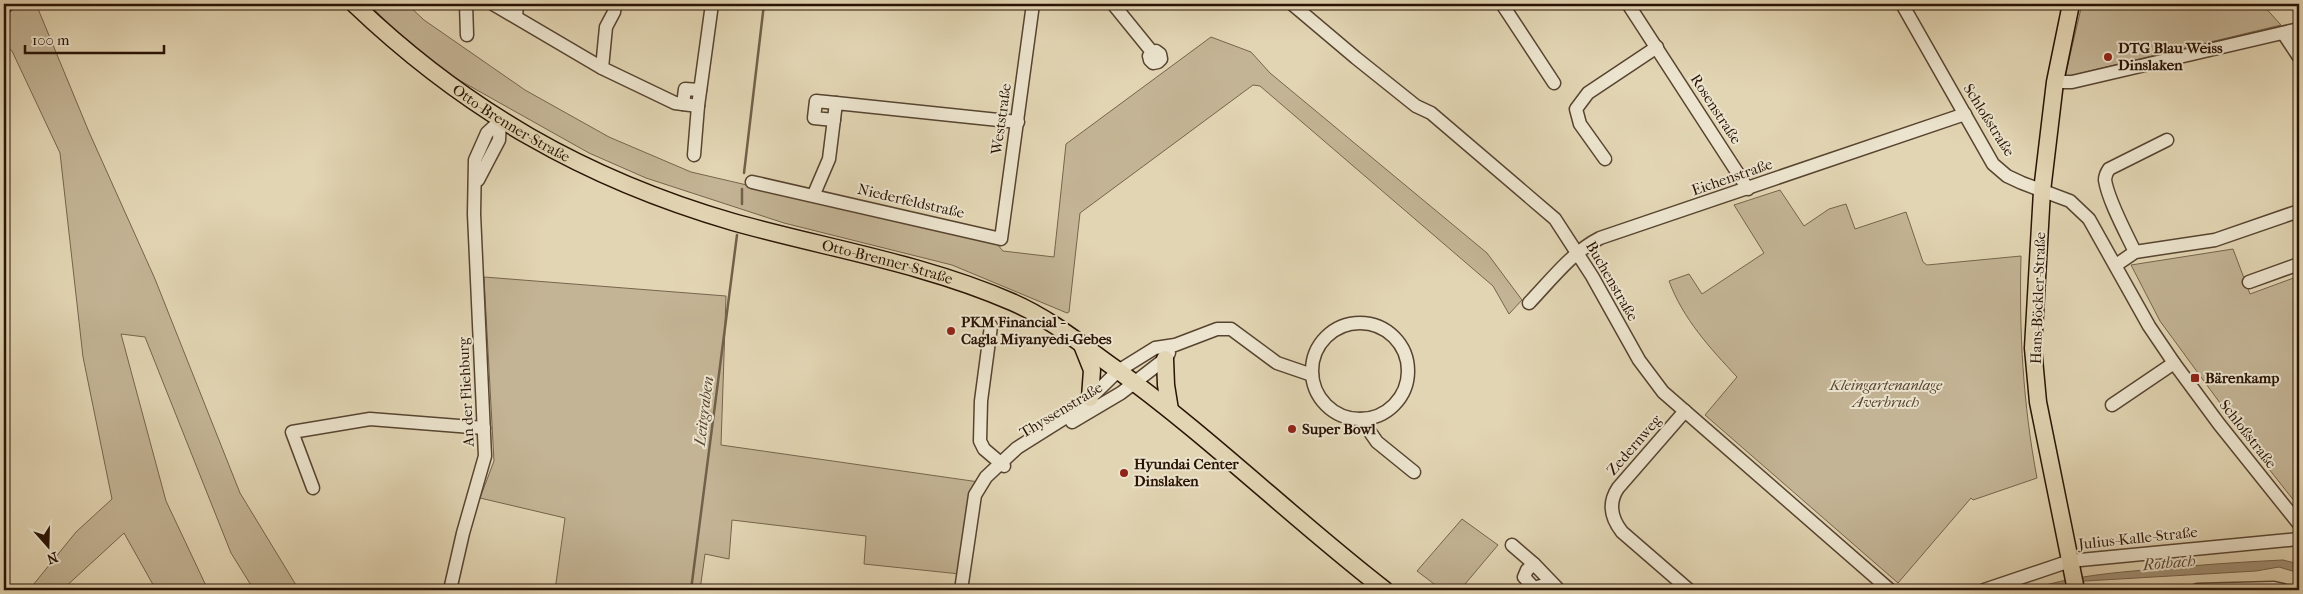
<svg xmlns="http://www.w3.org/2000/svg" width="2303" height="594" font-family="'IM FELL French Canon',serif">
<style>
.green{fill:#c3b495;stroke:#76644c}
.water{fill:#a39378;stroke:#72604a}
.lines{fill:none;stroke-linecap:round;stroke-linejoin:round}
.stream{stroke:#72604a;stroke-width:2.5}
.minor-casing{stroke:#574430;stroke-width:15}
.major-casing{stroke:#291304;stroke-width:19}
.minor{stroke:#ece4ce;stroke-width:12}
.major{stroke:#e2d5b3;stroke-width:16}
.poi-dot{fill:#8f2418;stroke:#ece4ce;stroke-width:2}
.labels{text-anchor:middle;stroke-width:4;stroke-linejoin:round;paint-order:stroke}
.poi-label{font-size:15px;font-weight:bold;fill:#291304;stroke:#ece4ce;text-anchor:start}
.street-label{font-size:15px;fill:#291304;stroke:#ece4ce}
.park-label{font-size:15px;font-style:italic;fill:#574330;stroke:#ece4ce}
.water-label{font-size:16px;font-style:italic;fill:#5a4632;stroke:#ece4ce}
</style>
<rect width="100%" height="100%" fill="#e2d5b3"/>
<filter id="stains"><feTurbulence type="fractalNoise" baseFrequency=".004" numOctaves="4"/><feColorMatrix values="0 0 0 0 .2 0 0 0 0 .09 0 0 0 0 .02 0 0 0 .5 -.17"/></filter>
<radialGradient id="worn" r=".72"><stop offset=".6" stop-color="#630" stop-opacity="0"/><stop offset="1" stop-color="#630" stop-opacity=".3"/></radialGradient>
<g class="green">
<polygon points="4,4 36,4 89,132 155,279 240,493 299,590 254,590 231,553 145,337 121,334 166,501 208,590 156,590 124,533 62,590 29,590 76,532 112,499 83,357 60,153 12,51 4,45"/>
<polygon points="369,4 407,4 424,20 525,90 609,137 691,172 996,243 1003,251 1054,257 1066,144 1211,37 1251,52 1270,73 1487,253 1522,300 1509,314 1493,286 1260,86 1253,85 1080,213 1069,312 1067,313 952,265 784,223 646,178 589,153 459,80 409,45"/>
<polygon points="2082,4 2262,4 2281,25 2065,77"/>
<path d="M1780,190L1804,226L1829,209L1846,204L1855,229L1906,212L1923,262L1927,265L2021,256C2019,331 2023,404 2037,478L1973,500L1971,498L1898,583L1705,415L1737,377C1710,348 1683,319 1669,281L1689,274L1702,294L1764,253L1734,205Z"/>
<polygon points="2233,249 2250,294 2299,276 2299,507 2261,459 2160,321 2131,265"/>
<polygon points="484,277 726,296 721,445 979,482 960,574 864,564 866,536 732,520 729,559 705,554 700,590 555,590 565,518 480,498 494,461"/>
<polygon points="1462,519 1498,545 1460,590 1442,590 1417,571"/>
</g>
<path class="water" d="M2283,560L2299,564V573L2279,567L2256,571L2085,581L2050,590H2028C2073,576 2109,573 2156,569C2198,565 2240,562 2283,560Z"/>
<g class="lines">
<g class="stream">
<polyline points="744,173 764,4"/>
<polyline points="742,204 742,189"/>
<polyline points="691,590 737,235"/>
</g>
<defs>
<g id="minor">
<polyline points="466,4 467,35"/>
<polyline points="493,4 602,68 675,103 698,106 712,4"/>
<polyline points="1113,4 1152,52 1156,51 1160,54 1161,59 1158,62 1153,63 1150,60 1149,56 1152,52"/>
<polyline points="1292,4 1356,58 1416,106 1431,113 1555,219 1592,276 1639,360 1663,392 1890,590"/>
<polyline points="1502,4 1554,83"/>
<polyline points="1628,4 1748,189"/>
<polyline points="1902,4 1993,164 2007,176 2022,183 2070,201 2089,219 2149,326 2174,363 2219,424 2299,524"/>
<polyline points="4,8 8,4"/>
<polyline points="516,17 517,4"/>
<polyline points="2283,33 2299,57"/>
<polyline points="602,68 606,27 614,12 615,4"/>
<polyline points="2055,82 2072,82 2299,29"/>
<polyline points="683,104 685,89 700,90"/>
<polyline points="834,120 814,118 816,101 836,103"/>
<polyline points="694,155 698,106"/>
<polyline points="1605,159 1580,124 1576,109 1588,93 1657,47"/>
<polyline points="478,180 499,140 500,121"/>
<polyline points="752,182 1001,239 1033,4"/>
<polyline points="814,194 829,159 836,103 1018,122"/>
<path d="M2135,252C2126,233 2108,200 2105,180C2105,175 2107,172 2109,169L2167,140"/>
<polyline points="2116,265 2135,252 2215,240 2299,211"/>
<polyline points="2249,282 2299,264"/>
<path d="M1529,303C1551,280 1572,252 1600,238L1965,114"/>
<circle cx="1360" cy="371" r="48"/>
<polyline points="991,326 981,401 980,441 984,449 1004,466"/>
<polyline points="2112,405 2174,363"/>
<path d="M1685,411L1618,488C1608,503 1611,518 1622,532L1689,590"/>
<polyline points="1361,419 1377,442 1414,472"/>
<polyline points="1072,422 1121,393 1165,359 1169,353"/>
<polyline points="313,488 292,432 370,419 484,428"/>
<polyline points="1512,545 1534,564"/>
<polyline points="1551,583 1534,588 1524,577 1527,570 1534,564 1559,590"/>
<polyline points="450,590 463,533 485,456 474,214 475,160 487,133 500,121"/>
<polyline points="961,590 975,495 986,477 1017,448 1079,409 1118,371 1155,348 1175,345 1217,329 1231,329 1277,363 1312,375"/>
<polyline points="1984,590 2070,561 2299,539"/>
<polyline points="2197,590 2274,588 2283,590"/>
</g>
<g id="major">
<path id="s1" d="M354,4C465,110 585,179 733,222C825,248 923,263 1012,302C1049,318 1081,344 1113,367C1209,436 1292,518 1385,590"/>
<polyline points="2071,4 2055,82 2042,191 2033,348 2038,402 2076,590"/>
<polyline points="1082,345 1092,370 1090,398"/>
<polyline points="1165,359 1166,385 1170,410"/>
</g>
</defs>
<use href="#minor" class="minor-casing"/>
<use href="#major" class="major-casing"/>
<use href="#minor" class="minor"/>
<use href="#major" class="major"/>
</g>
<g class="poi-dot">
<circle cx="2108" cy="57" r="5"/>
<circle cx="951" cy="331" r="5"/>
<rect x="2190" y="373" width="10" height="10" rx="2.5"/>
<circle cx="1292" cy="429" r="5"/>
<circle cx="1124" cy="473" r="5"/>
</g>
<g class="labels">
<g class="poi-label">
<text x="2118" y="53">DTG Blau Weiss<tspan x="2118" dy="17">Dinslaken</tspan></text>
<text x="961" y="327">PKM Financial -<tspan x="961" dy="17">Cagla Miyanyedi-Gebes</tspan></text>
<text x="2205" y="383">Bärenkamp</text>
<text x="1302" y="434">Super Bowl</text>
<text x="1134" y="469">Hyundai Center<tspan x="1134" dy="17">Dinslaken</tspan></text>
</g>
<g class="street-label">
<text transform="translate(1716 109) rotate(57)" y="5">Rosenstraße</text>
<text transform="translate(1001 119) rotate(-82)" y="5">Weststraße</text>
<text transform="translate(1989 120) rotate(58)" y="5">Schloßstraße</text>
<text dy="5" stroke="none"><textPath href="#s1" startOffset="198">Otto-Brenner-Straße</textPath></text>
<text transform="translate(1732 177) rotate(-19)" y="5">Eichenstraße</text>
<text transform="translate(911 201) rotate(13)" y="5">Niederfeldstraße</text>
<text dy="5" stroke="none"><textPath href="#s1" startOffset="601">Otto-Brenner-Straße</textPath></text>
<text transform="translate(1612 281) rotate(60)" y="5">Buchenstraße</text>
<text transform="translate(2038 298) rotate(-88)" y="5">Hans-Böckler-Straße</text>
<text transform="translate(466 392) rotate(-93)" y="5">An der Fliehburg</text>
<text transform="translate(1061 410) rotate(-31)" y="5">Thyssenstraße</text>
<text transform="translate(2248 434) rotate(52)" y="5">Schloßstraße</text>
<text transform="translate(1634 445) rotate(-49)" y="5">Zedernweg</text>
<text transform="translate(2138 538) rotate(-6)" y="5">Julius-Kalle-Straße</text>
</g>
<g class="park-label">
<text x="1886" y="390">Kleingartenanlage<tspan x="1886" dy="17">Averbruch</tspan></text>
</g>
<g class="water-label">
<text transform="translate(703 411) rotate(-83)" y="6">Leitgraben</text>
<text transform="translate(2169 562) rotate(-5)" y="6">Rotbach</text>
</g>
</g>
<rect width="2303" height="594" fill="none" stroke="#e2d5b3" stroke-width="20"/>
<rect x="5" y="5" width="2293" height="584" fill="none" stroke="#291304" stroke-width="2.5"/>
<rect x="10" y="10" width="2283" height="574" fill="none" stroke="#291304"/>
<g transform="translate(48 546) rotate(160)" stroke="#ece4ce" stroke-width="4" paint-order="stroke">
<path d="M0-4L9 19L0 12L-9 19Z" fill="#291304"/>
<text y="-8" font-size="14" font-weight="bold" text-anchor="middle" fill="#291304">N</text>
</g>
<path d="M25 45v8h139v-8" fill="none" stroke="#291304" stroke-width="2.5"/>
<text x="32" y="45" font-size="15" fill="#291304" stroke="#ece4ce" stroke-width="4" paint-order="stroke">100 m</text>
<rect width="100%" height="100%" filter="url(#stains)"/>
<rect width="100%" height="100%" fill="url(#worn)"/>
</svg>
